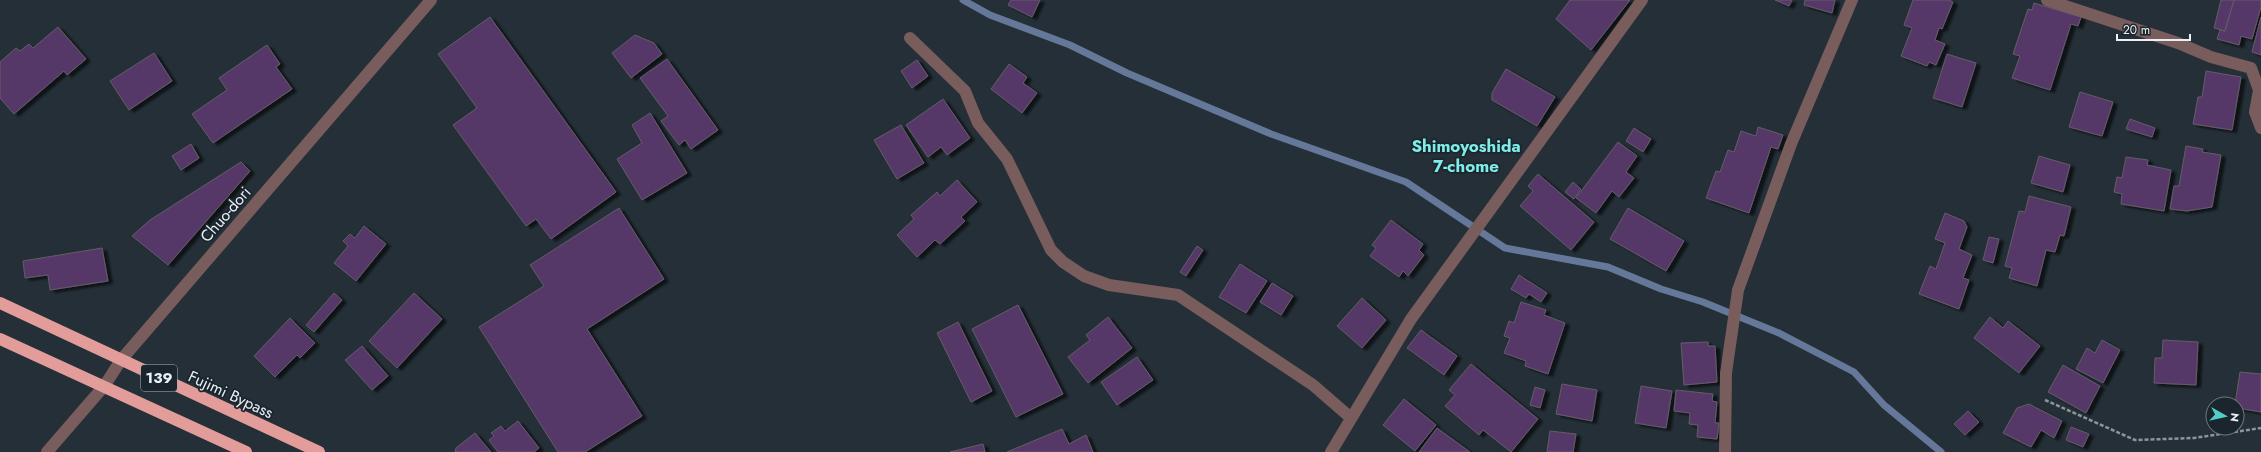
<svg xmlns="http://www.w3.org/2000/svg" width="2261" height="452" font-family="Jost,sans-serif">
<style>
.lines{fill:none;stroke-linecap:round;stroke-linejoin:round}
.stream{stroke:#66789a;stroke-width:7}
.building{fill:#573967;stroke:#645c68;filter:url(#shadow)}
.path{stroke:#8c959b;stroke-width:2.5;stroke-dasharray:4 2;stroke-linecap:butt}
.minor{stroke:#795c5c;stroke-width:12}
.highway{stroke:#e29c9a;stroke-width:12}
.labels{text-anchor:middle;stroke-width:3.5;stroke-linejoin:round;paint-order:stroke}
.shield{fill:#1b252d;stroke:#acb4ba;stroke-width:1}
.shield-label{font-size:15px;font-weight:bold;fill:#eaf1f6}
.street-label{font-size:16px;fill:#eaf1f6;stroke:#1b252d}
.neighbourhood-label{font-size:17px;font-weight:bold;fill:#80ece7;stroke:#1b252d}
</style>
<defs>
<filter id="shadow"><feDropShadow dx="4.5" dy="2.5" stdDeviation="1" flood-color="#0009"/></filter>
</defs>
<rect width="100%" height="100%" fill="#242f37"/>
<g class="lines">
<polyline class="stream" points="963,0 990,15 1070,45 1127,73 1271,134 1406,182 1505,248 1608,267 1661,289 1703,302 1779,333 1854,372 1884,405 1941,452"/>
</g>
<g class="building">
<polygon points="1011,0 1040,0 1032,17 1008,5"/>
<polygon points="1570,0 1630,0 1591,50 1556,19"/>
<polygon points="1775,0 1792,0 1789,6"/>
<polygon points="1805,0 1835,0 1832,13 1804,5"/>
<polygon points="1913,0 1949,0 1953,2 1942,29 1939,28 1935,40 1945,44 1936,65 1929,62 1927,66 1901,56 1912,28 1904,25"/>
<polygon points="2221,0 2234,0 2225,31 2214,28"/>
<polygon points="2234,0 2261,0 2261,7 2252,39 2241,36 2239,45 2217,39 2220,30 2225,31"/>
<polygon points="2034,3 2081,17 2078,26 2071,24 2050,90 2012,78 2020,56 2013,54 2028,9 2032,10"/>
<polygon points="490,17 616,192 551,239 536,219 526,226 453,125 477,108 438,54"/>
<polygon points="2261,17 2261,55 2252,52"/>
<polygon points="58,27 86,59 67,75 64,71 14,114 0,98 0,62 16,48 20,51 29,44 33,48"/>
<polygon points="635,35 654,43 662,54 631,78 612,53"/>
<polygon points="267,45 280,64 276,67 292,89 213,143 192,114 227,90 219,78"/>
<polygon points="154,53 172,81 129,110 110,81"/>
<polygon points="1947,54 1976,63 1962,107 1933,98"/>
<polygon points="667,59 718,130 691,149 685,140 679,145 661,121 668,116 640,78"/>
<polygon points="917,60 928,76 912,88 901,71"/>
<polygon points="1009,64 1027,77 1023,83 1037,93 1022,113 991,89"/>
<polygon points="1506,69 1555,97 1537,126 1492,100 1492,93"/>
<polygon points="2206,71 2241,77 2232,130 2193,124 2198,97 2202,97"/>
<polygon points="2080,92 2113,102 2102,136 2069,127"/>
<polygon points="943,99 970,138 947,155 941,147 928,157 906,125"/>
<polygon points="650,113 687,173 642,200 617,159 642,143 632,125"/>
<polygon points="2130,119 2155,128 2152,137 2126,129"/>
<polygon points="901,125 924,163 897,179 874,140"/>
<polygon points="1758,127 1783,135 1778,149 1771,147 1749,213 1706,198 1716,171 1720,172 1728,150 1734,152 1741,131 1756,136"/>
<polygon points="1634,128 1651,139 1643,152 1626,141"/>
<polygon points="1618,142 1637,156 1626,172 1634,178 1619,197 1612,191 1596,213 1576,198"/>
<polygon points="191,144 199,158 181,170 172,156"/>
<polygon points="2186,146 2203,149 2202,152 2221,155 2212,207 2187,211 2170,209 2174,186 2179,186"/>
<polygon points="2039,156 2070,165 2063,192 2031,183"/>
<polygon points="2126,157 2148,160 2147,165 2171,170 2164,211 2121,204 2122,194 2114,192 2117,177 2122,178"/>
<polygon points="241,162 250,171 168,265 132,236 150,220"/>
<polygon points="1538,174 1594,222 1571,250 1520,206 1533,191 1528,186"/>
<polygon points="957,180 977,202 961,217 965,221 940,244 935,240 917,257 897,235 914,219 911,215 937,192 940,196"/>
<polygon points="1573,182 1581,189 1574,199 1565,192"/>
<polygon points="2029,196 2071,207 2064,236 2060,235 2055,252 2046,250 2037,286 2009,278 2012,268 2005,266 2019,211 2025,212"/>
<polygon points="619,208 664,279 587,329 642,416 585,452 558,452 479,327 544,286 530,265"/>
<polygon points="1628,208 1684,241 1666,271 1610,239"/>
<polygon points="1945,213 1964,221 1967,227 1959,249 1972,255 1963,278 1969,280 1959,309 1919,294 1930,266 1936,269 1945,243 1935,239"/>
<polygon points="1391,220 1423,244 1419,250 1424,255 1408,276 1403,271 1399,277 1370,256 1376,248 1372,245"/>
<polygon points="364,226 386,244 356,281 334,263 348,246 343,241 350,234 355,238"/>
<polygon points="1989,237 1999,239 1993,263 1983,260"/>
<polygon points="1197,246 1203,250 1186,276 1180,272"/>
<polygon points="102,248 108,281 50,290 48,275 25,278 23,261"/>
<polygon points="1240,264 1267,281 1246,313 1219,297"/>
<polygon points="1519,275 1547,293 1541,302 1529,294 1526,298 1511,289"/>
<polygon points="1272,283 1293,296 1281,315 1260,302"/>
<polygon points="334,293 342,300 314,332 306,325"/>
<polygon points="414,293 442,319 397,368 369,341"/>
<polygon points="1362,298 1386,320 1362,348 1337,326"/>
<polygon points="1521,302 1546,310 1544,315 1565,323 1548,374 1525,366 1526,361 1504,353 1510,338 1504,336 1509,321 1514,323"/>
<polygon points="1018,305 1063,394 1016,417 972,329"/>
<polygon points="1108,317 1132,348 1088,383 1068,357 1090,340 1086,335"/>
<polygon points="1990,317 2003,328 2008,321 2040,346 2019,373 1974,338"/>
<polygon points="290,318 315,343 300,358 297,355 275,377 254,356"/>
<polygon points="958,322 992,391 971,402 937,333"/>
<polygon points="1421,330 1457,356 1444,375 1407,348"/>
<polygon points="2102,340 2120,350 2103,383 2076,369 2087,348 2095,353"/>
<polygon points="2163,340 2198,342 2196,385 2154,383 2155,358 2162,358"/>
<polygon points="1708,342 1708,346 1715,346 1717,382 1684,385 1681,343"/>
<polygon points="362,346 388,376 372,390 345,360"/>
<polygon points="1137,357 1153,380 1117,405 1101,382"/>
<polygon points="1471,364 1538,419 1511,452 1483,430 1479,435 1445,406 1455,395 1449,390"/>
<polygon points="2063,365 2100,386 2086,413 2048,392"/>
<polygon points="2240,372 2261,374 2261,412 2237,408 2237,404 2235,404"/>
<polygon points="1562,384 1597,390 1592,421 1556,414"/>
<polygon points="1641,386 1672,391 1666,428 1635,423"/>
<polygon points="1535,387 1545,390 1540,408 1530,405"/>
<polygon points="1676,390 1713,394 1712,401 1717,402 1715,423 1719,423 1717,439 1697,437 1698,425 1689,424 1690,413 1674,411"/>
<polygon points="1404,399 1436,425 1415,451 1383,425"/>
<polygon points="2029,404 2062,421 2054,438 2041,430 2031,447 2003,433 2017,408"/>
<polygon points="1968,411 1979,422 1965,435 1954,424"/>
<polygon points="518,421 539,448 534,452 498,452 489,440 494,436 491,433 501,426 505,431"/>
<polygon points="2071,427 2089,434 2083,447 2066,440"/>
<polygon points="1437,428 1470,452 1419,452"/>
<polygon points="1062,429 1069,444 1086,435 1093,452 1007,452"/>
<polygon points="1550,431 1576,434 1573,452 1547,452"/>
<polygon points="475,433 491,452 455,452 456,448"/>
<polygon points="983,444 985,452 950,452"/>
</g>
<g class="lines">
<polyline class="path" points="2045,400 2135,440 2194,438 2261,428"/>
<g class="minor">
<polyline points="2047,0 2178,43 2211,57 2251,68 2259,90 2255,112 2261,128"/>
<polyline points="910,38 965,91 978,123 1007,159 1051,250 1063,262 1084,276 1109,285 1178,295 1313,385 1351,418"/>
<polyline points="47,452 105,385 121,360 431,0"/>
<polyline points="1331,452 1411,319 1642,0"/>
<polyline points="1725,452 1726,373 1738,290 1791,144 1852,0"/>
</g>
<g class="highway">
<polyline points="0,303 319,452"/>
<polyline points="0,339 246,452"/>
</g>
</g>
<g class="labels">
<rect class="shield" x="141" y="365" width="36" height="26" rx="3"/>
<g class="shield-label">
<text x="159" y="383">139</text>
</g>
<g class="street-label">
<text transform="translate(225 214) rotate(-49)" y="6">Chuo-dori</text>
<text transform="translate(231 394) rotate(25)" y="6">Fujimi Bypass</text>
</g>
<g class="neighbourhood-label">
<text x="1466" y="152">Shimoyoshida<tspan x="1466" dy="20">7-chome</tspan></text>
</g>
</g>
<g transform="translate(2225 416) rotate(98)"><circle r="19" fill="#1b252d" stroke="#6e777d"/>
<path d="M0-3L7 15L0 10L-7 15Z" fill="#53cdc9"/>
<text y="-6" font-size="11" font-weight="bold" text-anchor="middle" fill="#eaf1f6">N</text>
</g>
<path d="M2117 34v6h73v-6" fill="none" stroke="#eaf1f6" stroke-width="2"/>
<text x="2123" y="34" font-size="12" fill="#eaf1f6" stroke="#1b252d" stroke-width="3" paint-order="stroke">20 m</text>
</svg>
